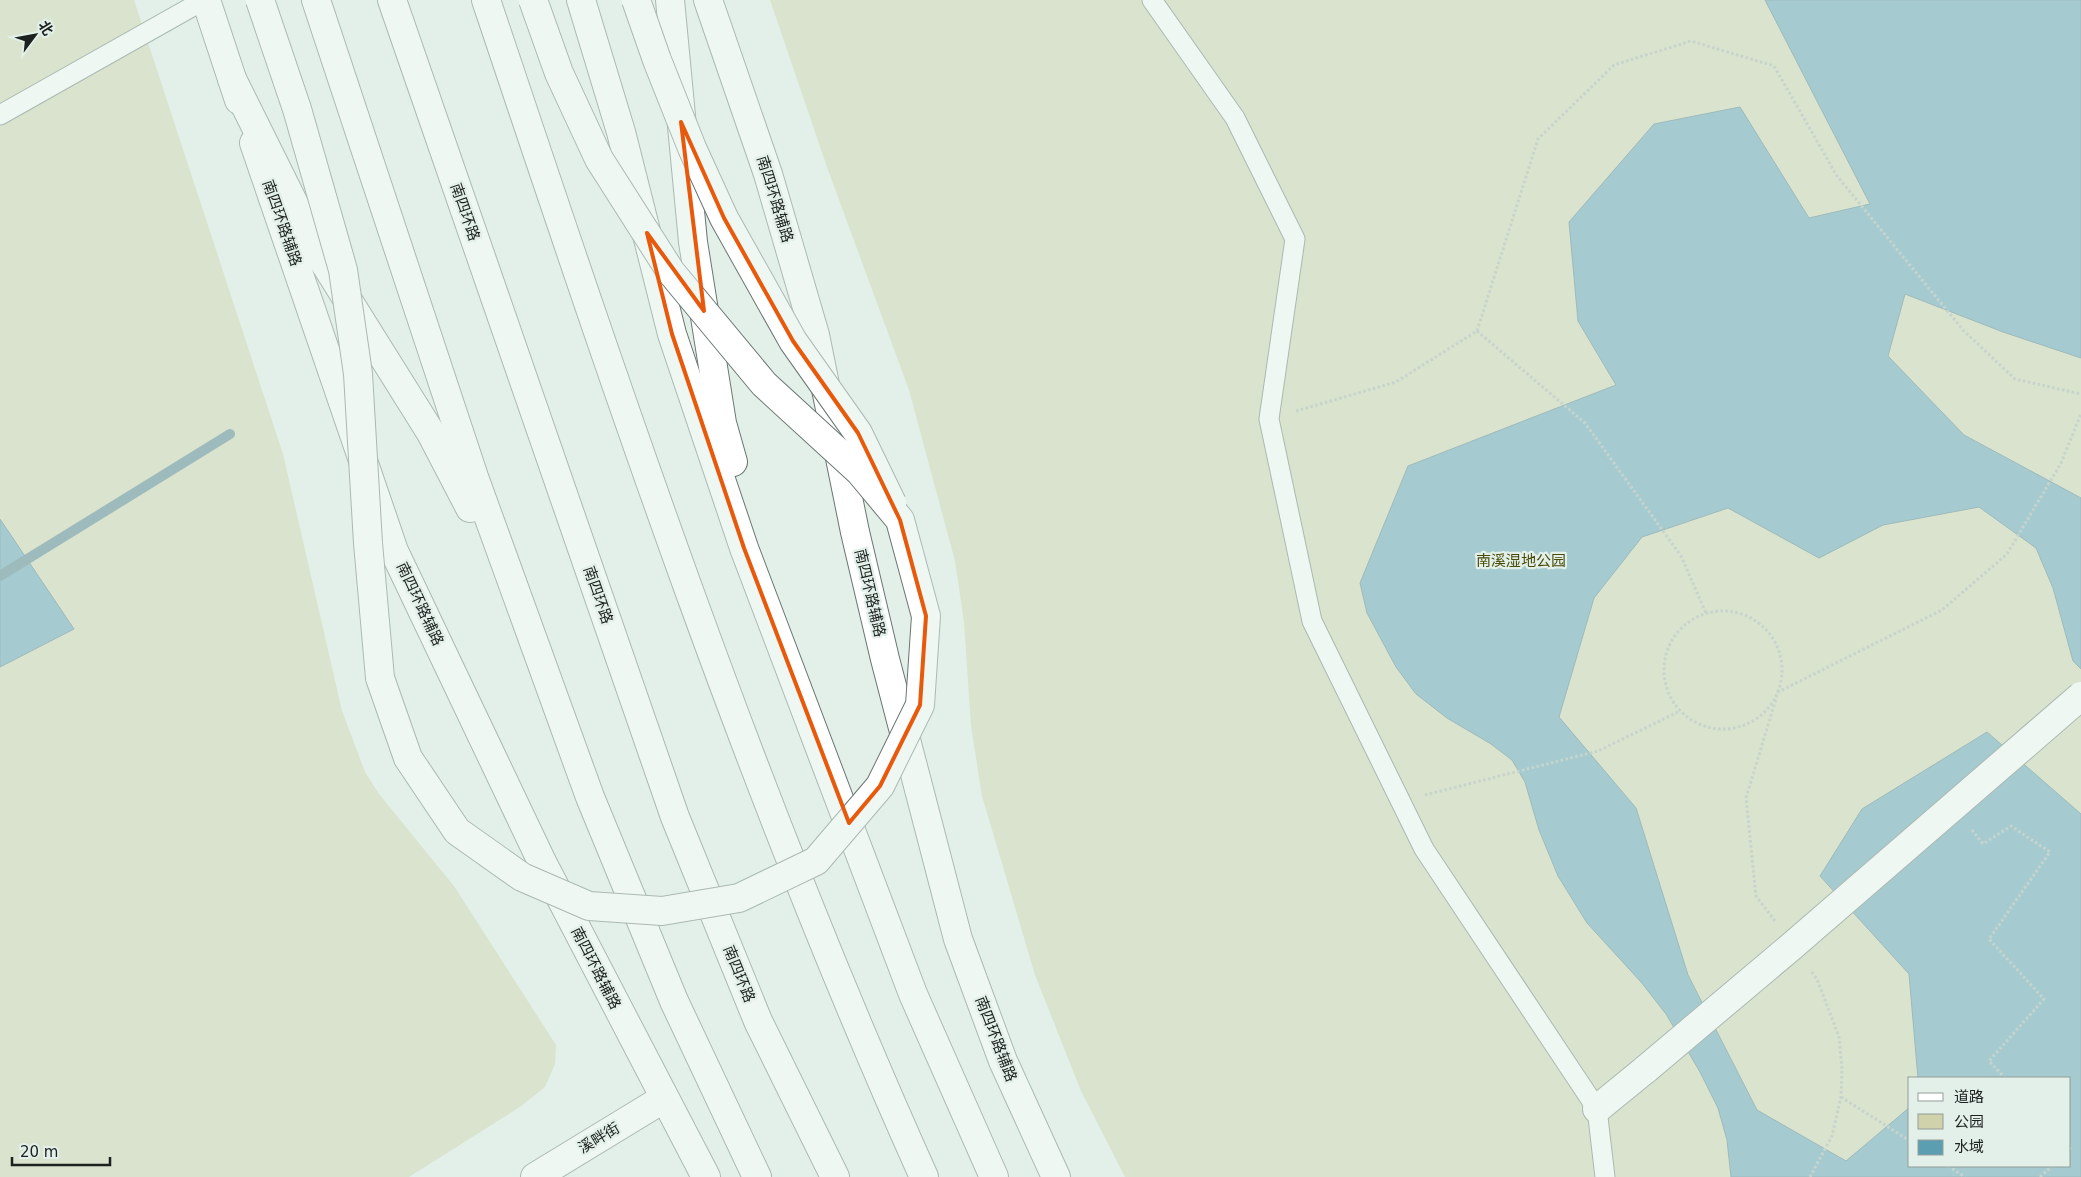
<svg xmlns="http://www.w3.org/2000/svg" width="2081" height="1177" font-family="'DejaVu Sans','Noto Sans SC',sans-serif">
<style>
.green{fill:#cfd2ab;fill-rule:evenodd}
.water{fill:#5c9eb1;stroke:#497885}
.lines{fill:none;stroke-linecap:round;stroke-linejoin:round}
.stream{stroke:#497885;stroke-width:10}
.lane-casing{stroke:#6a7671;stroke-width:21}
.street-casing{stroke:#6a7671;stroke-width:30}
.secondary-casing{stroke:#6a7671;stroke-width:30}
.primary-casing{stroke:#6a7671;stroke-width:30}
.highway-casing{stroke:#6a7671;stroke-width:30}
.path{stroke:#a6b1ab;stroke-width:3;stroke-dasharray:2.5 2.5;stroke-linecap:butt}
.lane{stroke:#fff;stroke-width:19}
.street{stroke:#fff;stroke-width:28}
.secondary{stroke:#fff;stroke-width:28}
.primary{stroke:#fff;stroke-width:28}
.highway{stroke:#fff;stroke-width:28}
.street-bridge-casing{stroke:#6a7671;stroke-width:30;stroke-linecap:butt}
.secondary-bridge-casing{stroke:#6a7671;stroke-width:30;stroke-linecap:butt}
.highway-bridge-casing{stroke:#6a7671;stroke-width:30;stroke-linecap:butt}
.street-bridge{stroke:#fff;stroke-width:28}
.secondary-bridge{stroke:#fff;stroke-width:28}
.highway-bridge{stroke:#fff;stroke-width:28}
.marked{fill:none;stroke:#e8590c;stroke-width:4;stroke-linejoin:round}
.labels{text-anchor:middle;stroke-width:4.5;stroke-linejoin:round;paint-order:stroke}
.street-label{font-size:15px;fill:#1c201e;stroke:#e2f0e9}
.park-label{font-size:15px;fill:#4a4b09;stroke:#e2f0e9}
</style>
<rect width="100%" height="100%" fill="#e2f0e9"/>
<g class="green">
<polygon points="0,0 134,0 283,454 342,711 365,772 379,794 454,886 556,1045 555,1064 545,1087 520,1107 409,1177 0,1177"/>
<path d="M770,0H2081V1177H1125L1081,1091L1035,975L982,796L971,726L964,622L955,561L909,390L828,170ZM1910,1078H2070V1166H1910Z"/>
</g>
<g class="water">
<polygon points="1765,0 2081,0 2081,358 2003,332 1905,294 1888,356 1964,435 2081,498 2081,669 2073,661 2053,588 2036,548 1979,507 1883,525 1819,558 1728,508 1642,537 1594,598 1559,717 1636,808 1688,975 1757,1110 1846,1161 1910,1107 1910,1166 2070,1166 2070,1078 1918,1078 1909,974 1820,876 1862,809 1987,732 2081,814 2081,1177 1731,1177 1727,1140 1718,1108 1700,1072 1666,1014 1641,982 1587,923 1558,876 1539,830 1525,782 1512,760 1491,744 1447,718 1416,694 1396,667 1367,613 1360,583 1408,466 1616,385 1578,321 1569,222 1654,124 1740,107 1809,218 1870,204"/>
<polygon points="0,519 74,629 0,667"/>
</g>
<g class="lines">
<polyline class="stream" points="0,576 230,434"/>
<defs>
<g id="lane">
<polyline points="1152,0 1235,118 1295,239 1269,419 1312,621 1424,849 1597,1109 1605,1177"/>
<polyline points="0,115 204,0"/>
</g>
<polyline id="street" points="1597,1109 1646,1069"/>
<polyline id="secondary" points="535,1177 663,1099"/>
<g id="primary">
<polyline points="206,0 239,100"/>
<polyline points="708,0 768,174 815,335 855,532 885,659 958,939 1003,1061 1056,1177"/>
<polyline points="254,143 394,551 542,862 706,1177"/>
</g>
<g id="highway">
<polyline points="316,0 474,477 590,797 674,1001 757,1177"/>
<polyline points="392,0 675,817 758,1021 835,1177"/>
<path d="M486,0C619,397 752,795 924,1177"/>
<polyline points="581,0 621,132 672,334 744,548 913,994 994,1177"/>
<polyline points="670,0 693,242 722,423 733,462"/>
<polyline points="232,79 319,254 431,433 470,508"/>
</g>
</defs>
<use href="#lane" class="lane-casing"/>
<use href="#street" class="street-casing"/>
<use href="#secondary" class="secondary-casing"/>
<use href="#primary" class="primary-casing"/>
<use href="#highway" class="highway-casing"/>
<g class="path">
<polyline points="1477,331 1585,423 1681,556 1706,613"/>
<polyline points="1296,411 1396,382 1477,331 1538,139 1614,65 1691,41 1774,66 1837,176 1963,330 2015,379 2081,394"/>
<circle cx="1723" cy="670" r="59"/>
<polyline points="1425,795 1598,751 1680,711"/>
<polyline points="1972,830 1983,844 2011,826 2050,852 1989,939 2044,999 1989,1061 2005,1078"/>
<polyline points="1775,921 1756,896 1746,798 1778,692 1942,610 2007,554 2061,463 2081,414"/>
<polyline points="1841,1097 1910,1141"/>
<polyline points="2070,1147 2070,1150"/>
<polyline points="1948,1166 1965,1177"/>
<polyline points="1810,1177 1832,1136 1841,1097 1842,1069 1839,1037 1817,979 1811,971"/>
<polyline points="2040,1177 2052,1166"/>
</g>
<use href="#lane" class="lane"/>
<use href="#street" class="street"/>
<use href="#secondary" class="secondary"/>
<use href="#primary" class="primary"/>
<use href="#highway" class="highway"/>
<defs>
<polyline id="street-bridge" points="1646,1069 1792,946 2081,696"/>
<polyline id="secondary-bridge" points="636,0 657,60 692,148 724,218 793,341 858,433 892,503"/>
<polyline id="highway-bridge" points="260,0 297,109 343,270 358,374 368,543 380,678 408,758 457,831 522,877 589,906 662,911 739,898 816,861 880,786 920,705 926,616 900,520 860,472 764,384 671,272 599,159 559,73 533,0"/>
</defs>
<use href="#street-bridge" class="street-bridge-casing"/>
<use href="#secondary-bridge" class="secondary-bridge-casing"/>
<use href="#highway-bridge" class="highway-bridge-casing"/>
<use href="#street-bridge" class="street-bridge"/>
<use href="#secondary-bridge" class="secondary-bridge"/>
<use href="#highway-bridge" class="highway-bridge"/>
</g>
<path d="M0 0H2081V1177H0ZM681,122L724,218L793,341L858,433L900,520L926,616L920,705L880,786L849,823L744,548L672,334L647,233L704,311Z" fill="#e2f0e9" fill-opacity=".55" fill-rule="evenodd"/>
<path class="marked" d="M681,122L724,218L793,341L858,433L900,520L926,616L920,705L880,786L849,823L744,548L672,334L647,233L704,311Z"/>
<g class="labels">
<g class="street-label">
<text transform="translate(775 199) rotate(73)" y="5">南四环路辅路</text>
<text transform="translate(465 212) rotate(71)" y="5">南四环路</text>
<text transform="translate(282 223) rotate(71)" y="5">南四环路辅路</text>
<text transform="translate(870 593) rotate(77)" y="5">南四环路辅路</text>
<text transform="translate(598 595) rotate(71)" y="5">南四环路</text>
<text transform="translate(420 604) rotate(65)" y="5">南四环路辅路</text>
<text transform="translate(596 968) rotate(63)" y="5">南四环路辅路</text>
<text transform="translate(739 974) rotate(68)" y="5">南四环路</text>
<text transform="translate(996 1039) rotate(69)" y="5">南四环路辅路</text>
<text transform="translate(599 1138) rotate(-31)" y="5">溪畔街</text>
</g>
<g class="park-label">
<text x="1521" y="566">南溪湿地公园</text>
</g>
</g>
<rect x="1908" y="1077" width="162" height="90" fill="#e2f0e9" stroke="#939d98"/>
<rect x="1918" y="1093" width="25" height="8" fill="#ffffff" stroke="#939d98"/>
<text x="1954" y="1102" font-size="15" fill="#1c201e">道路</text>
<rect x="1918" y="1114" width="25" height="15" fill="#cfd2ab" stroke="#939d98"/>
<text x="1954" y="1127" font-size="15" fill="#1c201e">公园</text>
<rect x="1918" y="1140" width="25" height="15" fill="#5c9eb1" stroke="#939d98"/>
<text x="1954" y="1152" font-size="15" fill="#1c201e">水域</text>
<g transform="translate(35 35) rotate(58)" stroke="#e2f0e9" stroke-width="4" paint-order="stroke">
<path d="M0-4L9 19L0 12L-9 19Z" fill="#1c201e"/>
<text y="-8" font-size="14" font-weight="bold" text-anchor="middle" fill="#1c201e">北</text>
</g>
<path d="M12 1157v8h98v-8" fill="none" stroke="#1c201e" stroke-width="2.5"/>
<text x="20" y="1157" font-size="15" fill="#1c201e" stroke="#e2f0e9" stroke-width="4" paint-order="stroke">20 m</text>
</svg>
